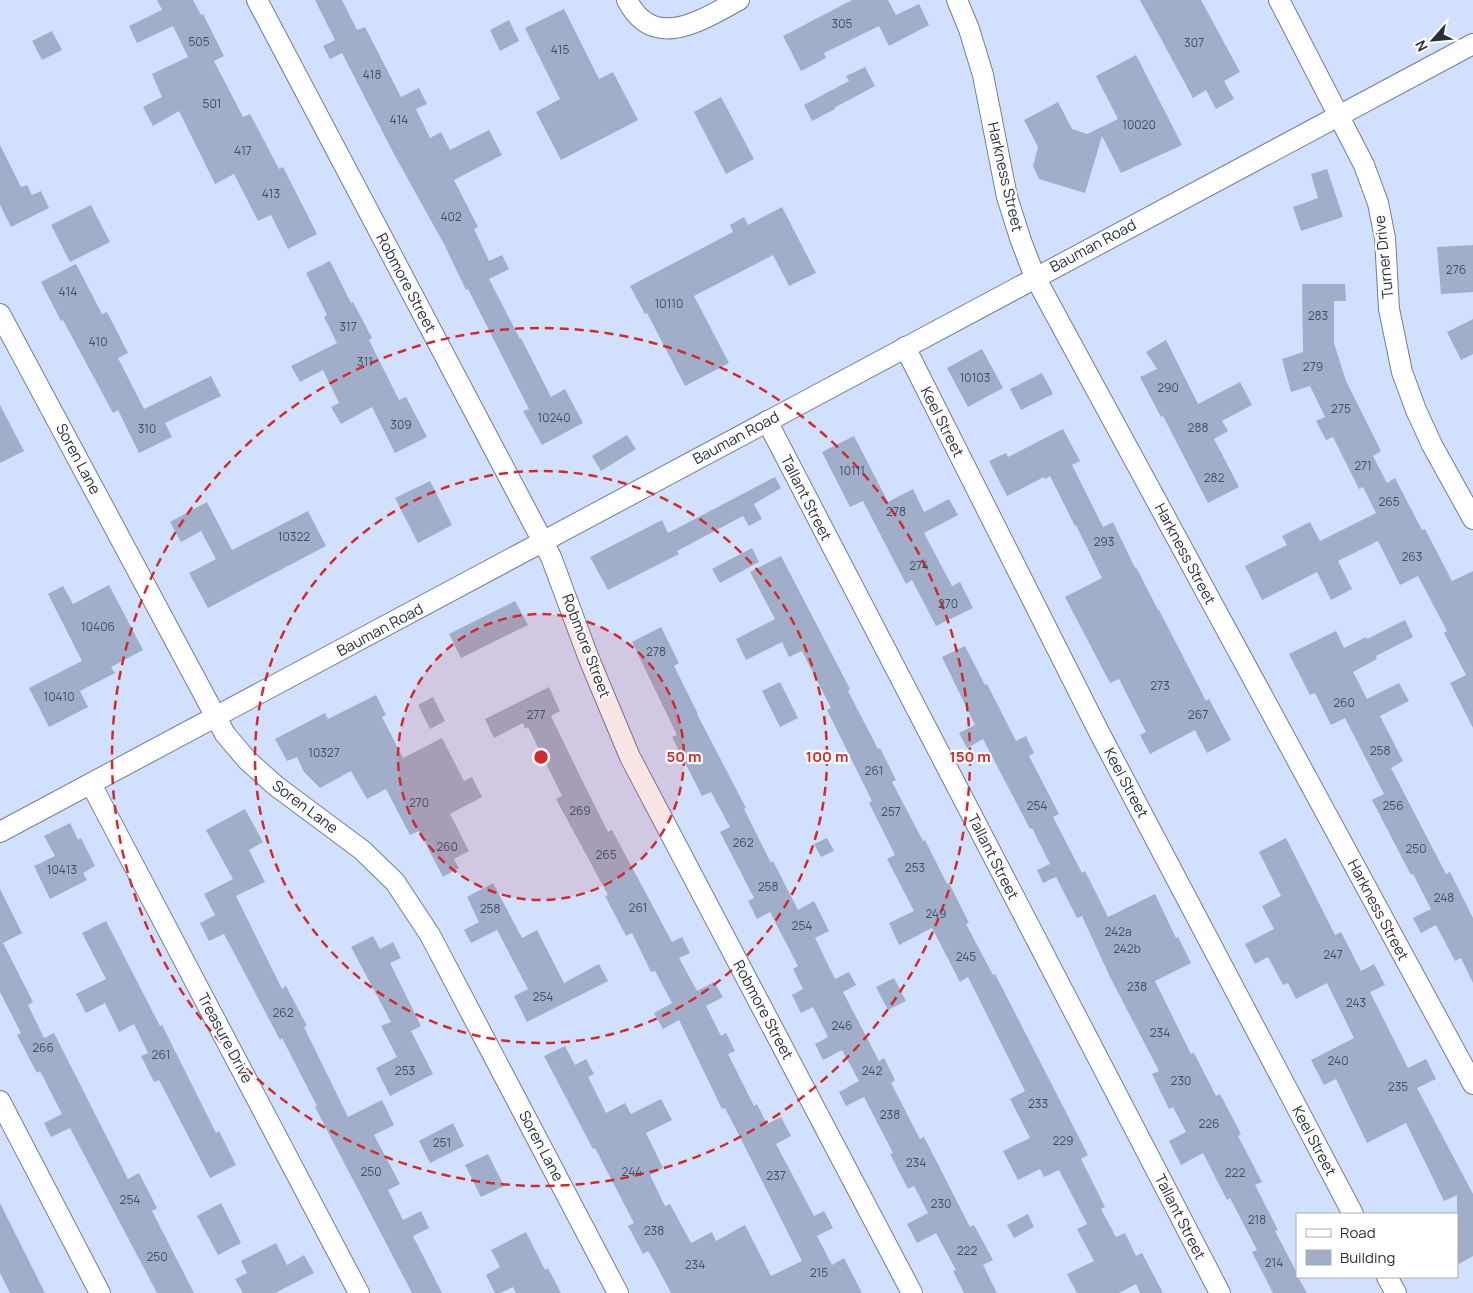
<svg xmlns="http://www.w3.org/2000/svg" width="1473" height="1293" font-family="Manrope,sans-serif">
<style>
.building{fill:#a0aeca}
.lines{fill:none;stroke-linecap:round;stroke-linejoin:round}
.minor-casing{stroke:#717e98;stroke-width:22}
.minor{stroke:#fff;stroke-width:20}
.ring{fill:none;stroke:#d62828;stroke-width:2.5;stroke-dasharray:9 6}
.labels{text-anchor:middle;stroke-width:4.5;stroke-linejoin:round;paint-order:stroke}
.number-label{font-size:12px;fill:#474f5e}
.street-label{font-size:15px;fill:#292f3a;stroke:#fff}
.centre{fill:#d62828;stroke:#fff;stroke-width:2.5}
.ring-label{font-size:15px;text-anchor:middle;font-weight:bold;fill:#d62828;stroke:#fff;stroke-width:4.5;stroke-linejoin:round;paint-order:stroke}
</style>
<rect width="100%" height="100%" fill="#d1e0fd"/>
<g class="building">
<polygon points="157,0 193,0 201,15 203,14 224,56 214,61 243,117 250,114 279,169 283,167 317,234 288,249 271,215 258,221 234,174 215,184 179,111 153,126 143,107 162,97 152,74 188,57 173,26 137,43 129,26 162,10"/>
<polygon points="315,0 342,0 357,30 365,27 401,97 419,88 427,104 416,109 430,138 441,132 450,150 489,130 502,155 454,180 478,227 474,229 489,261 502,255 509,269 489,279 520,339 521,338 551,397 565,389 583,423 542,445 523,411 529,409 468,289 466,290 444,244 395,156 342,53 330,59 323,46 335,40"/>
<polygon points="852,0 888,0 896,15 919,4 929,25 889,46 879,26 824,53 826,58 801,71 783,36"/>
<polygon points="1140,0 1201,0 1240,72 1224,81 1234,99 1216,109 1206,90 1193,98"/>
<polygon points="564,9 599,79 613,72 638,120 561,160 536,112 560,99 525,28"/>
<polygon points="509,20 519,41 500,51 490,30"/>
<polygon points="52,31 62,50 42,60 32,41"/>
<polygon points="1136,55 1182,145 1121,173 1102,136 1085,193 1039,179 1033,166 1038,147 1024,120 1058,102 1072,129 1087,134 1118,119 1096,76"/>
<polygon points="865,67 875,86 834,108 835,109 812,121 804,105 849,81 846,76"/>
<polygon points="721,97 754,159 726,174 694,112"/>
<polygon points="0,145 21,187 27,185 32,195 41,191 49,208 11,227 0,205"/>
<polygon points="1327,169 1343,217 1301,231 1293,207 1318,198 1311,174"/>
<polygon points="91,205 110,242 70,262 51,225"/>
<polygon points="782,207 816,273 789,286 773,255 694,296 729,363 685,386 647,313 645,314 630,286 733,232 730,225 744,217 748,225"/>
<polygon points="1473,245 1473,292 1441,294 1437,247"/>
<polygon points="330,261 351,303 353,302 372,338 369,340 399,400 406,397 427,437 395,453 372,407 341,424 331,407 339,403 323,370 300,382 291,366 337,343 324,317 327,315 306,273"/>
<polygon points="76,264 102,314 107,312 128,353 118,358 144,409 211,376 221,396 165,423 172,437 139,453 118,410 113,413 63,320 61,321 41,282"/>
<polygon points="1302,284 1345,284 1346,301 1334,301 1334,343 1346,381 1381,451 1373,456 1387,483 1395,478 1422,530 1425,529 1452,581 1473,571 1473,728 1450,683 1466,675 1444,633 1447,631 1418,576 1400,585 1378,541 1338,561 1352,589 1331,600 1317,572 1262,600 1245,566 1287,545 1282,536 1310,522 1320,541 1376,513 1363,487 1359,489 1333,437 1326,440 1316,421 1325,417 1310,386 1291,392 1282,359 1303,352"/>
<polygon points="1473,319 1473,354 1461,360 1447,332"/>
<polygon points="1166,340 1198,404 1240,382 1252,405 1222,421 1228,431 1214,439 1239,487 1208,503 1163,416 1161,417 1140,377 1157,369 1146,352"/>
<polygon points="982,349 1003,388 968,407 947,368"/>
<polygon points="1042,373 1053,394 1021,410 1010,389"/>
<polygon points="0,405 24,451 0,463"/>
<polygon points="1063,429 1080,461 1072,465 1103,527 1113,522 1135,568 1136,567 1158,610 1159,610 1206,701 1209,699 1231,740 1207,753 1195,730 1150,754 1140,735 1146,732 1119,679 1110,683 1065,597 1102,578 1076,525 1075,526 1050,476 1045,479 1044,477 1007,496 989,461 1006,453 1008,457"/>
<polygon points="627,435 636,449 601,471 592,456"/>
<polygon points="854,436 888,502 913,489 924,512 949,499 958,515 924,533 952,586 960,582 973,608 936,626 912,580 906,584 863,501 850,507 822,452"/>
<polygon points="775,477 781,488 754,504 762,519 749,526 743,516 677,551 679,554 608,590 590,557 662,520 668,533"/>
<polygon points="430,481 452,525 418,543 395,498"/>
<polygon points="207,502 232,550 308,511 326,546 208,608 189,573 216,559 201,531 181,542 170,522"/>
<polygon points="752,548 759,562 720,583 712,569"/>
<polygon points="781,556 850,689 848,691 878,749 880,748 896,780 892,782 923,841 925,840 947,884 949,883 969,923 966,924 993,975 995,974 1088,1155 1081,1159 1105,1207 1101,1209 1116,1237 1125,1233 1136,1256 1142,1253 1163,1293 1140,1293 1136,1284 1119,1293 1077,1293 1067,1274 1094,1261 1077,1229 1087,1224 1059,1170 1044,1177 1040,1169 1018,1180 1003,1151 1030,1138 1010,1099 1025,1091 968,977 960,982 932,928 899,945 889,923 914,911 887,859 895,855 869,803 872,801 827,710 831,708 802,651 789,657 782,642 746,660 736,639 775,619 750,572"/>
<polygon points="109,585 143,650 111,667 115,673 80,691 88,707 49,727 29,688 82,661 48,594 63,586 73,604"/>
<polygon points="515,601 528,625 461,658 449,634"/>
<polygon points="1405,620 1413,637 1376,656 1377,659 1353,672 1367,699 1399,683 1409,701 1380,716 1403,761 1391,768 1446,874 1450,872 1473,918 1473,983 1461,958 1455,961 1436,925 1421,933 1413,918 1431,909 1413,874 1411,875 1372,800 1384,794 1345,718 1331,725 1315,693 1310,695 1289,654 1336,631 1344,648 1366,637 1367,639"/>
<polygon points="661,627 679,663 674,666 698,714 697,714 746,808 744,809 771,863 773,861 798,910 814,901 829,931 815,938 835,979 849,972 856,985 843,992 879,1061 884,1058 895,1080 891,1083 920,1139 924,1137 970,1227 974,1225 993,1260 983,1265 997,1293 964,1293 953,1271 956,1270 936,1233 917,1243 907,1224 928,1213 914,1186 908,1189 890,1154 893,1153 864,1097 846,1106 839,1092 859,1081 842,1050 823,1060 815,1044 828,1037 813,1007 801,1013 792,995 803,989 793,969 798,966 770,912 757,919 748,901 754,898 720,832 730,827 711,792 702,796 672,737 677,735 632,642"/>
<polygon points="965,646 985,685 987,684 1016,741 1026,736 1034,753 1029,756 1059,814 1053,817 1082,873 1085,871 1108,917 1155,894 1176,938 1178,937 1191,963 1155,981 1191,1054 1194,1053 1216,1096 1220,1094 1241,1134 1238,1136 1262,1182 1255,1185 1278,1230 1275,1231 1297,1273 1297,1277 1298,1277 1307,1293 1273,1293 1252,1252 1257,1250 1230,1198 1227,1200 1203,1153 1181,1165 1169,1141 1186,1132 1173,1107 1169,1109 1152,1074 1159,1071 1110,977 1082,916 1077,918 1056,877 1043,883 1037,870 1050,864 1032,828 1030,829 983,739 967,748 959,733 975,725 942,657"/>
<polygon points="780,682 798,718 780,727 762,691"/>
<polygon points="549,687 560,711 551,716 580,776 608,832 612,830 672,942 682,937 690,953 679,958 697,991 714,982 723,997 706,1006 721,1036 726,1033 735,1051 728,1054 754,1106 757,1104 767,1124 781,1117 791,1136 776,1144 814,1216 824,1211 833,1228 817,1236 832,1265 844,1258 862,1293 671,1293 653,1259 648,1251 643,1254 628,1226 634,1223 595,1148 593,1149 544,1056 565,1046 575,1065 586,1059 594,1074 588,1077 606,1113 625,1103 631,1114 661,1099 672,1120 646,1133 663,1168 650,1175 665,1206 670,1204 691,1243 712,1232 716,1241 745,1225 771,1276 802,1261 750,1157 725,1108 722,1109 679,1020 663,1029 654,1013 672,1003 655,971 651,972 632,933 626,936 605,896 608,895 556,799 562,796 528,727 525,729 523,723 494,738 485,719"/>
<polygon points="376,695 386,715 382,717 403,758 442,738 464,781 472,777 482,797 450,814 469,851 454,859 459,868 443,877 419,831 410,835 386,789 367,799 351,771 320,788 304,772 297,757 287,761 275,739 325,713 328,719"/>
<polygon points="433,697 445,721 430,729 418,705"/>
<polygon points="245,809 263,842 249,850 265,882 236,896 282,989 286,986 307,1026 304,1027 348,1117 382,1100 394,1125 374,1135 400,1184 388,1190 403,1220 421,1211 429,1228 413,1236 442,1293 412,1293 315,1107 317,1106 282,1038 280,1040 224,934 209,941 200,923 215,915 204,894 233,879 206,830"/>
<polygon points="70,823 78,840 81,838 95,866 83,873 87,880 50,899 34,866 55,856 44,836"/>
<polygon points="827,838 834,851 821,857 814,844"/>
<polygon points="1286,838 1335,935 1341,932 1361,971 1374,964 1385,985 1370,992 1408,1068 1426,1059 1436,1079 1417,1088 1473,1194 1473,1256 1457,1265 1457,1195 1444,1201 1406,1123 1367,1143 1336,1079 1324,1085 1311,1060 1354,1038 1327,983 1296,999 1288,983 1283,985 1268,957 1255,964 1245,944 1274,929 1262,906 1281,896 1259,852"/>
<polygon points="493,883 522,938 537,930 564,983 599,964 608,981 527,1022 514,996 528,989 497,930 471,943 464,930 479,922 467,897"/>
<polygon points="0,889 22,933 3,943 33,1002 28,1005 44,1038 54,1033 128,1179 139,1173 157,1208 152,1211 194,1293 157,1293 70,1128 51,1137 44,1123 62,1114 40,1071 37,1073 17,1035 21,1033 0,992"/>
<polygon points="106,921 160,1026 162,1025 216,1133 219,1131 236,1165 210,1178 159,1080 154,1082 141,1056 148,1053 134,1024 119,1032 105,1003 86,1013 76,994 106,979 82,933"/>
<polygon points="373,936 380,949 393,942 401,958 390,963 421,1026 411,1031 433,1074 390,1096 376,1068 397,1057 381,1026 391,1022 351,947"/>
<polygon points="894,978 906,1001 888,1010 876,987"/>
<polygon points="453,1123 464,1146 430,1163 419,1141"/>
<polygon points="488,1154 504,1186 481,1197 465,1165"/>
<polygon points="0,1203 45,1293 10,1293 0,1273"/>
<polygon points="221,1203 241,1243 218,1255 197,1216"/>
<polygon points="1028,1214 1034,1227 1014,1238 1007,1225"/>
<polygon points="526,1232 545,1270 548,1268 561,1293 516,1293 513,1287 500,1293 495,1293 486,1275 500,1267 491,1250"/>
<polygon points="276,1243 287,1265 304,1255 314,1273 275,1293 243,1293 235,1279 247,1273 241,1261"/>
</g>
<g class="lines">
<defs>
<g id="minor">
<polyline points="257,0 551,557 589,659 630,757 912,1293"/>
<path d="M627,0C654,53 703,19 739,0"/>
<polyline points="957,0 969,29 983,75 1007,197 1021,241 1035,277 1473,1084"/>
<polyline points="1279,0 1364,165 1378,203 1385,238 1389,309 1402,372 1416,410 1432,445 1473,519"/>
<polyline points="0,314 225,734 247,760 276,786 362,850 395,882 430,935 618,1293"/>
<polyline points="905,347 1099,732 1353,1214"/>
<polyline points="767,421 1220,1293"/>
<polyline points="91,784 359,1293"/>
<polyline points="0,832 1473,44"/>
<polyline points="0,1101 100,1293"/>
<polyline points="1387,1277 1396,1293"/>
</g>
</defs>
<use href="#minor" class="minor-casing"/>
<use href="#minor" class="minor"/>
</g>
<circle cx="541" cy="757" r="143" fill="#d62828" fill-opacity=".12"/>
<g class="ring">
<circle cx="541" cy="757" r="143"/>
<circle cx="541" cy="757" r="286"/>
<circle cx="541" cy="757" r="429"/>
</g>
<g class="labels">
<g class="number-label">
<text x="842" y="28">305</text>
<text x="199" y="46">505</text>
<text x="1194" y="47">307</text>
<text x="560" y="54">415</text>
<text x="372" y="79">418</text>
<text x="212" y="108">501</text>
<text x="399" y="124">414</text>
<text x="1139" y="129">10020</text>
<text x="243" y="155">417</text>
<text x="271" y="198">413</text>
<text x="451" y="221">402</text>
<text x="1456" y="274">276</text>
<text x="68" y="296">414</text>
<text x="669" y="308">10110</text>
<text x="1318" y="320">283</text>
<text x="348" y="331">317</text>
<text x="98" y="346">410</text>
<text x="365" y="366">311</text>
<text x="1313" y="371">279</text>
<text x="975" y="382">10103</text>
<text x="1168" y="392">290</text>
<text x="1341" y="413">275</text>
<text x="554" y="422">10240</text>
<text x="401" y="429">309</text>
<text x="1198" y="432">288</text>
<text x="147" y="433">310</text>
<text x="1363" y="470">271</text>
<text x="852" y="475">10111</text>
<text x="1214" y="482">282</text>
<text x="1389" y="506">265</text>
<text x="896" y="516">278</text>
<text x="294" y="541">10322</text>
<text x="1104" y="546">293</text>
<text x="1412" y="561">263</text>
<text x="919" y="570">274</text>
<text x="948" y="608">270</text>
<text x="98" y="631">10406</text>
<text x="656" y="656">278</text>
<text x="1160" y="690">273</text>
<text x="59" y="701">10410</text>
<text x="1344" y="707">260</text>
<text x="536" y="719">277</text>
<text x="1198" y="719">267</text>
<text x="1380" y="755">258</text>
<text x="324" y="757">10327</text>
<text x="874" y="775">261</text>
<text x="419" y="807">270</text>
<text x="1037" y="810">254</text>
<text x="1393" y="810">256</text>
<text x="580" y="815">269</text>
<text x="891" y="816">257</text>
<text x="743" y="847">262</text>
<text x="447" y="851">260</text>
<text x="1416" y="853">250</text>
<text x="606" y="859">265</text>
<text x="915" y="872">253</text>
<text x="62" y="874">10413</text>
<text x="768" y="891">258</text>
<text x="1444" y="902">248</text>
<text x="638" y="912">261</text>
<text x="490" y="913">258</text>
<text x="936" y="918">249</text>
<text x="802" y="930">254</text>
<text x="1118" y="936">242a</text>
<text x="1127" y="953">242b</text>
<text x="1333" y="959">247</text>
<text x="966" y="961">245</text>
<text x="1137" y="991">238</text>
<text x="543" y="1001">254</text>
<text x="1356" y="1007">243</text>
<text x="283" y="1017">262</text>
<text x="842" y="1030">246</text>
<text x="1160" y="1037">234</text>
<text x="43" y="1052">266</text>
<text x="161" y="1059">261</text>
<text x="1338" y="1065">240</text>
<text x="405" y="1075">253</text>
<text x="872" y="1075">242</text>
<text x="1181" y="1085">230</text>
<text x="1398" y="1091">235</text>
<text x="1038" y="1108">233</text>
<text x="890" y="1119">238</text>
<text x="1209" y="1128">226</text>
<text x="1063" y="1145">229</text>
<text x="442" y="1147">251</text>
<text x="916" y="1167">234</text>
<text x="371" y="1176">250</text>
<text x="632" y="1176">244</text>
<text x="1235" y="1177">222</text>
<text x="776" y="1180">237</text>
<text x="130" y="1204">254</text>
<text x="941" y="1208">230</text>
<text x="1257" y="1224">218</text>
<text x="654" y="1235">238</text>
<text x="967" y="1255">222</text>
<text x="157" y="1261">250</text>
<text x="1274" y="1267">214</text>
<text x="695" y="1269">234</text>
<text x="819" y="1277">215</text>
</g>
<g class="street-label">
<text transform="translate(1005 177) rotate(77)" y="5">Harkness Street</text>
<text transform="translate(1093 246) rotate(-28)" y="5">Bauman Road</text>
<text transform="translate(1384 257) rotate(-96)" y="5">Turner Drive</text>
<text transform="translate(406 283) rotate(62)" y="5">Robmore Street</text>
<text transform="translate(942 422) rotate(63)" y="5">Keel Street</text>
<text transform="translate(736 438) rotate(-28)" y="5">Bauman Road</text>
<text transform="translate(78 459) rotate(62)" y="5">Soren Lane</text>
<text transform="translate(806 498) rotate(63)" y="5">Tallant Street</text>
<text transform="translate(1185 554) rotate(62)" y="5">Harkness Street</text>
<text transform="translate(380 630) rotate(-28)" y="5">Bauman Road</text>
<text transform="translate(586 646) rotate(69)" y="5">Robmore Street</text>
<text transform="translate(1126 783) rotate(62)" y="5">Keel Street</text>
<text transform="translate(305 807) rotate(37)" y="5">Soren Lane</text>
<text transform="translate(993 857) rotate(63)" y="5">Tallant Street</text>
<text transform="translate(1378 910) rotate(62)" y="5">Harkness Street</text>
<text transform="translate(763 1010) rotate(62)" y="5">Robmore Street</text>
<text transform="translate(225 1038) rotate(62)" y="5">Treasure Drive</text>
<text transform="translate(1314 1141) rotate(62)" y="5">Keel Street</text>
<text transform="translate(541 1146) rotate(62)" y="5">Soren Lane</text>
<text transform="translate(1180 1217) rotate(63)" y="5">Tallant Street</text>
</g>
</g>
<circle cx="541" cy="757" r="8" class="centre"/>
<g class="ring-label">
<text x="684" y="762">50 m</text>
<text x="827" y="762">100 m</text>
<text x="970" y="762">150 m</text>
</g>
<rect x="1296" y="1213" width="162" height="65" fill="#ffffff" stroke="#a9acb0"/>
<rect x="1306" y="1229" width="25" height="8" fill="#ffffff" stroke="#a9acb0"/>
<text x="1340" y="1238" font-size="15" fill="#292f3a">Road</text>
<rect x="1306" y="1250" width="25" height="15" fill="#a0aeca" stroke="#a9acb0"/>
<text x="1340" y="1263" font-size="15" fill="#292f3a">Building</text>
<g transform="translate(1433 40) rotate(243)" stroke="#ffffff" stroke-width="4" paint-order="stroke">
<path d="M0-4L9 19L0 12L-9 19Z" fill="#292f3a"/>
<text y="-8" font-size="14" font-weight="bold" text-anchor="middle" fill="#292f3a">N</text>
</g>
</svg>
